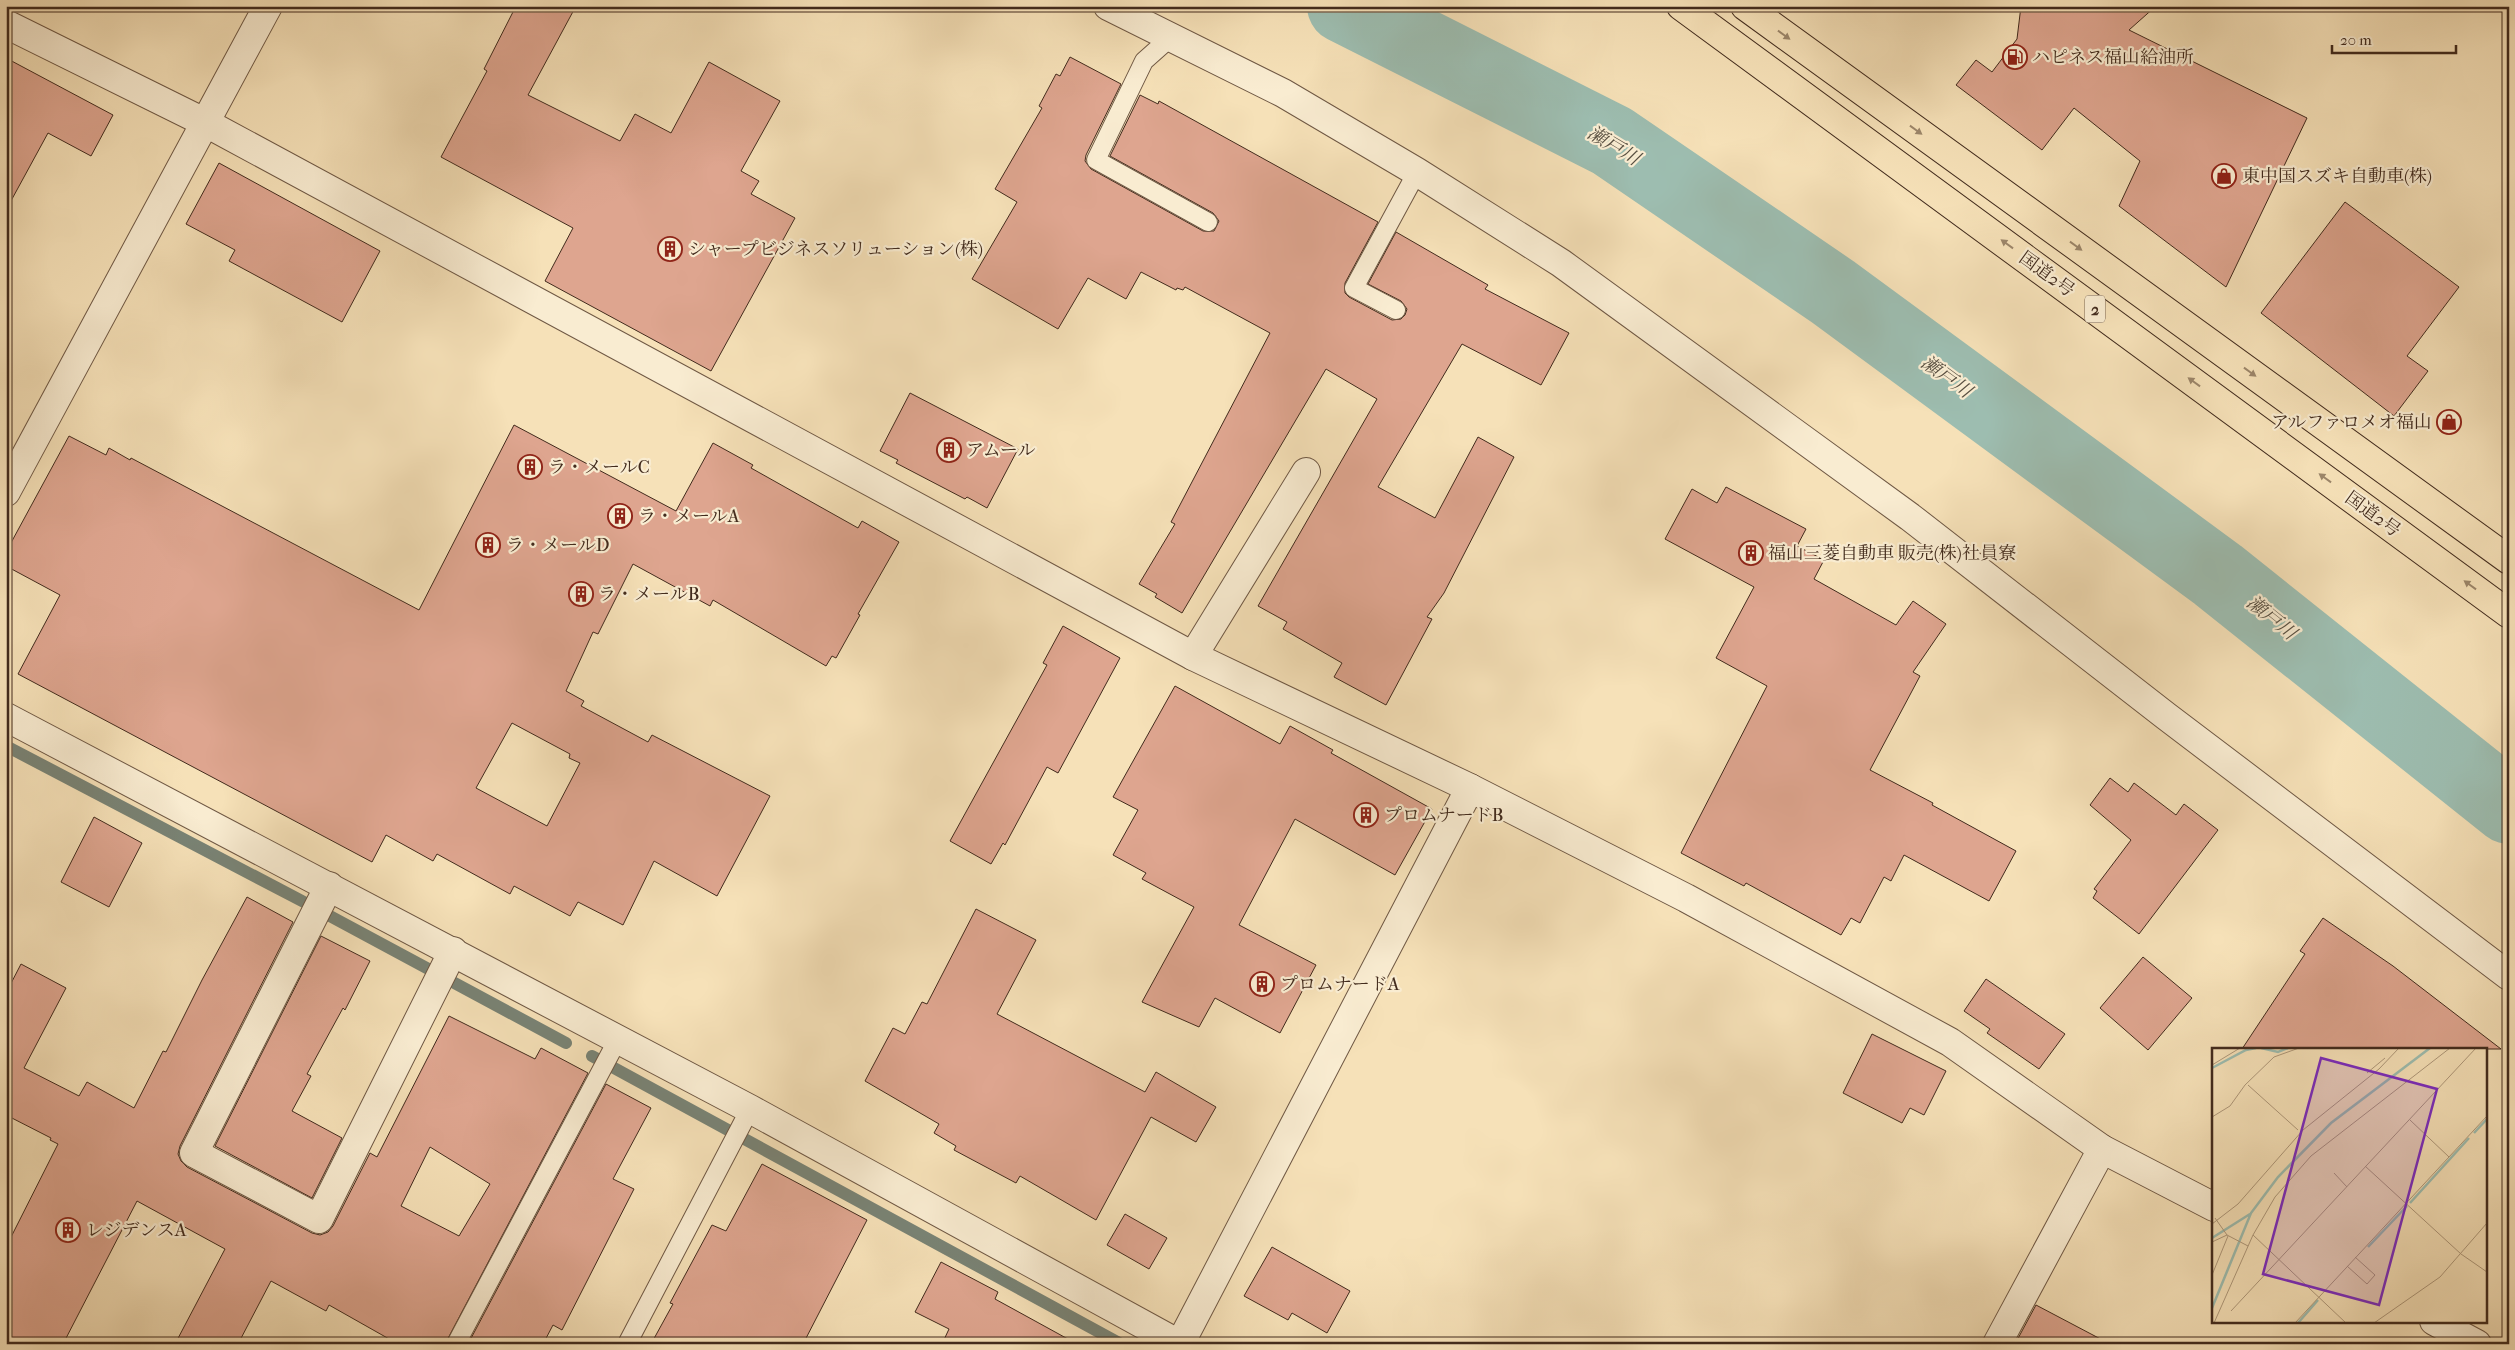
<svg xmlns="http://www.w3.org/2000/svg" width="2515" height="1350" font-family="'IM FELL French Canon','Noto Serif JP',serif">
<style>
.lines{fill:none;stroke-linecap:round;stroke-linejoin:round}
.stream{stroke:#798375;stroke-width:12}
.river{stroke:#9dbdb0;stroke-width:74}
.building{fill:#dea58f;stroke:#422b1d;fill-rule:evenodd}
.lane-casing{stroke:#6f5844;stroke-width:20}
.street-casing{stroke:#6f5844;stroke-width:30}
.highway-casing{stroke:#422b1d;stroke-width:30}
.lane{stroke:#f9ecd1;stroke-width:18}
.street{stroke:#f9ecd1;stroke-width:28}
.highway{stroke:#f6e1b8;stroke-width:28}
.oneway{fill:#9c866a}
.labels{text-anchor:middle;stroke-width:4.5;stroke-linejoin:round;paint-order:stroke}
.shield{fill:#f9ecd1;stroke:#796553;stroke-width:1}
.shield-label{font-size:16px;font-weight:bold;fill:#422b1d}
.poi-label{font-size:18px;fill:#422b1d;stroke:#f9ecd1;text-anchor:start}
.street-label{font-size:18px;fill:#422b1d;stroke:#f9ecd1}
.water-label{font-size:19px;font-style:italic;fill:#595042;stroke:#f9ecd1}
.inset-river{fill:none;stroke:#9dbdb0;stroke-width:2.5}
.inset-road{fill:none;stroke:#ae987a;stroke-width:1}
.view{fill:#7b2cbf;fill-opacity:0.15;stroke:#7b2cbf;stroke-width:2.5}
.inset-edge{fill:none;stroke:#422b1d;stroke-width:2.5}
</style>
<rect width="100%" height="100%" fill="#f6e1b8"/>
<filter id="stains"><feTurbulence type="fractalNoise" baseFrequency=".004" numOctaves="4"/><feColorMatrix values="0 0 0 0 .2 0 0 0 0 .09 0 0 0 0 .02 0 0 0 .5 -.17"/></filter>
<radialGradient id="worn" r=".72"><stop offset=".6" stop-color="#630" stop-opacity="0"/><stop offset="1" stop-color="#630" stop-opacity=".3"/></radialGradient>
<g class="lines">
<g class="stream">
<polyline points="6,746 302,901 566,1043"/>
<polyline points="592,1056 1121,1344"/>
</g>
<polyline class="river" points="1344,6 1612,141 1833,292 2218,575 2509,807"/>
</g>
<g class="building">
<polygon points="516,6 576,6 528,95 620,141 635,114 671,133 709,62 780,101 741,171 759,181 751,194 795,218 711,371 545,281 573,228 441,157 487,71 484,69"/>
<polygon points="2021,6 2156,6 2129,30 2307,118 2226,287 2119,206 2140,161 2074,108 2042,150 1956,85 1976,60 1992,72 2017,39"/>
<polygon points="1070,57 1121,84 1086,155 1085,161 1091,169 1203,231 1214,231 1219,221 1213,213 1110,156 1140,95 1158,104 1159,101 1378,222 1345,283 1345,293 1349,297 1392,320 1401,319 1405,315 1407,309 1401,301 1368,284 1396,232 1488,285 1485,289 1569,333 1541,385 1462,344 1378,487 1435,518 1478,437 1514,457 1444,593 1427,617 1432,619 1386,705 1334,677 1342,663 1283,629 1287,622 1258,606 1377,399 1326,369 1182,613 1155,597 1157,594 1139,584 1175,524 1171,522 1270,333 1185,287 1183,290 1177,288 1176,290 1141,272 1126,299 1088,278 1058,329 972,279 1017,202 995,189 1042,108 1039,106 1056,74 1060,76"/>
<polygon points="6,58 113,115 91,156 48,133 6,210"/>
<polygon points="219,163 380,251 342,322 229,261 235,250 186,224"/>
<polygon points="2345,202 2459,287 2407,356 2428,371 2394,416 2261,313"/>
<polygon points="910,393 1018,449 987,508 967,497 965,499 896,463 898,460 880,451"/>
<path d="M514,425L676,511L713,443L753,465L751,468L858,528L862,521L899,542L858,614L860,615L836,658L832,656L826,666L713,600L710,606L633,564L598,634L593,632L566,691L584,701L581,706L648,742L652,735L770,796L717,896L654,861L623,925L578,902L570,916L514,886L510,894L437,854L433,861L386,835L372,862L18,674L60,595L6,566V552L69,436L106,455L109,448L130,460L131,458L419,610ZM512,723L570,754L569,758L580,763L547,826L476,788Z"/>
<polygon points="1726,487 1806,529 1797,546 1824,560 1814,579 1896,625 1913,601 1946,624 1913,672 1920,676 1870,770 1933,803 1932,805 2016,851 1989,901 1904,855 1891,881 1884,877 1860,923 1851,918 1841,935 1746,883 1744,886 1681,853 1767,686 1716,658 1754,587 1665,539 1692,489 1717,503"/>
<polygon points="1063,626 1120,658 1058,773 1047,767 1005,845 1003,843 991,864 950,841 1047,665 1043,663"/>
<polygon points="1175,686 1280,744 1290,726 1333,750 1331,753 1432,809 1395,875 1295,819 1239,925 1316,965 1280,1033 1215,998 1199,1027 1142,1002 1194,907 1142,879 1146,873 1113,855 1138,810 1113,797"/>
<polygon points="2110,778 2128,792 2134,783 2176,815 2184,804 2218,830 2139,934 2093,898 2097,891 2094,889 2131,840 2090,805"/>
<polygon points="94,817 142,843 109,907 61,882"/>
<path d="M247,897L293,922L180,1146L178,1154L181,1161L187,1167L312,1233L320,1235L328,1232L333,1226L370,1153L377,1157L449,1016L535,1059L541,1048L588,1073L445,1344H398L329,1305L326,1311L271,1281L238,1344H175L225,1249L137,1201L63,1344H20L6,1337V1247L58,1144L50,1140L51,1138L6,1115V993L21,964L66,988L24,1068L79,1096L87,1082L134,1108L163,1051L166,1052L202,980ZM430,1147L490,1184L459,1236L401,1206Z"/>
<polygon points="976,909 1036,940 997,1014 1145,1092 1156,1072 1216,1107 1196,1142 1151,1117 1096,1220 1020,1176 1016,1183 954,1150 956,1146 934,1133 939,1124 865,1081 893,1028 905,1034 922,1002 927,1004"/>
<polygon points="2323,918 2393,966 2501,1049 2242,1049 2305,954 2300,951"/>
<polygon points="321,936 370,961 345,1010 343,1008 307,1074 311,1076 292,1111 342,1138 312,1198 215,1146"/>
<polygon points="2143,957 2192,998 2148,1050 2100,1008"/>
<polygon points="1986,979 2065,1034 2039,1069 1987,1033 1990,1029 1964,1011"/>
<polygon points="1872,1034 1946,1071 1924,1115 1910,1108 1902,1123 1843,1093"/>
<polygon points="606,1084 651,1108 613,1179 634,1189 562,1330 553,1325 543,1344 468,1344"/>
<polygon points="762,1164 867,1220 803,1344 651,1344 673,1304 670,1303 712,1225 726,1231"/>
<polygon points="1125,1214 1167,1238 1149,1269 1107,1245"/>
<polygon points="1272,1247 1350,1291 1327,1333 1292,1313 1288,1320 1244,1296"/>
<polygon points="941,1262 998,1292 995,1299 1077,1344 942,1344 949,1329 915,1312"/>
<polygon points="2036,1305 2110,1344 2015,1344"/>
</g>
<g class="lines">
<defs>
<g id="lane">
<polyline points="1171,37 1144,61 1096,160 1208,222"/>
<polyline points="1396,310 1354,288 1417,172"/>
<polyline points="456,1344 618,1039"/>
<polyline points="627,1344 750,1109"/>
</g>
<g id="street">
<polyline points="1108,6 1283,93 1417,172 1561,263 1910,517 2166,716 2509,976"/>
<polyline points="6,24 206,123 1193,656 1470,788 1686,898 1950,1042 2102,1149 2214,1207"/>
<polyline points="6,492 268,6"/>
<polyline points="1193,656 1306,472"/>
<polyline points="6,717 750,1109 1179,1344"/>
<polyline points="329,886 194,1153 319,1219 453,951"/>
<polyline points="2434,1321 2477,1344"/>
<polyline points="1180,1344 1470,788"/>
<polyline points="1997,1344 2102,1149"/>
</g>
<g id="highway">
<polyline points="1681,6 2509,614"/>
<polyline points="1745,6 2509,560"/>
</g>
</defs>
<use href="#lane" class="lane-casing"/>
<use href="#street" class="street-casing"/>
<use href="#highway" class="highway-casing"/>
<use href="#lane" class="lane"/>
<use href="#street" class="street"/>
<use href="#highway" class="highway"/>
</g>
<defs><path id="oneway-solid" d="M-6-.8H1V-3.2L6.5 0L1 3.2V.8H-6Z" transform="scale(1.25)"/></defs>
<g class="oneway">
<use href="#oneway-solid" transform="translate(1784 35) rotate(36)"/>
<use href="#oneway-solid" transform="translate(1916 130) rotate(36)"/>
<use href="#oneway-solid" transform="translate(2007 244) rotate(-144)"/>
<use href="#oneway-solid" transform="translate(2076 246) rotate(36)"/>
<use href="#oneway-solid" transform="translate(2250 372) rotate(36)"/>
<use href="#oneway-solid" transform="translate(2194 382) rotate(-144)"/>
<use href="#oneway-solid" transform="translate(2325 478) rotate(-144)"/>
<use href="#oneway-solid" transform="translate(2470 585) rotate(-144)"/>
</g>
<defs>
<symbol id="fuel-ring" viewBox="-11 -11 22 22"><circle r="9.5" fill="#f9ecd1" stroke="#8f2418" stroke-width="1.5"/><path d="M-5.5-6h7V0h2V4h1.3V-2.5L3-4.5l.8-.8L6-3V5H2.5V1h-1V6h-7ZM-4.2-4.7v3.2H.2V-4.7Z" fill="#8f2418"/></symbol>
<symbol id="shop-ring" viewBox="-11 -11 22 22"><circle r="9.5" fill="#f9ecd1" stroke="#8f2418" stroke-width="1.5"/><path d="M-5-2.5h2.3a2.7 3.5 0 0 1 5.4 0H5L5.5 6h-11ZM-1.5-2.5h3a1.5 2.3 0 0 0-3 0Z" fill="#8f2418"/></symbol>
<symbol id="building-ring" viewBox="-11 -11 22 22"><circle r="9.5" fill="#f9ecd1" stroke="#8f2418" stroke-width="1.5"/><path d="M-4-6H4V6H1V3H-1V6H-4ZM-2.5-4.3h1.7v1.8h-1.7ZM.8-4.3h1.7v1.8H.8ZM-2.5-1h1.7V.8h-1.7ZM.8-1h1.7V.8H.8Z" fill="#8f2418"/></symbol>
</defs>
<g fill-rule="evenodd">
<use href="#fuel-ring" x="2001" y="43" width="28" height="28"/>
<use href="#shop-ring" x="2210" y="162" width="28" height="28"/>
<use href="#building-ring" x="656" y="235" width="28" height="28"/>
<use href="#shop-ring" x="2435" y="408" width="28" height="28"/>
<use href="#building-ring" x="935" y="436" width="28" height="28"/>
<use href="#building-ring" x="516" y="453" width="28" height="28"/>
<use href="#building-ring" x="606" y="502" width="28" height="28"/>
<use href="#building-ring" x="474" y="531" width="28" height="28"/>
<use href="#building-ring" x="1737" y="539" width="28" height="28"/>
<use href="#building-ring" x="567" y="580" width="28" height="28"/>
<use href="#building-ring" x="1352" y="801" width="28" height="28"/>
<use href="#building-ring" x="1248" y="970" width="28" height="28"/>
<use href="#building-ring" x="54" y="1216" width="28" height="28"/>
</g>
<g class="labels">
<rect class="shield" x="2085" y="295.5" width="20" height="27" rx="4"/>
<g class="shield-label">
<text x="2095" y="315">2</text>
</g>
<g class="poi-label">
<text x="2032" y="63">ハピネス福山給油所</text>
<text x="2242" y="182">東中国スズキ自動車(株)</text>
<text x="688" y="255">シャープビジネスソリューション(株)</text>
<text x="2432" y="428" text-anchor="end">アルファロメオ福山</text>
<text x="966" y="456">アムール</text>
<text x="548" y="473">ラ・メールC</text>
<text x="638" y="522">ラ・メールA</text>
<text x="506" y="551">ラ・メールD</text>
<text x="1768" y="559">福山三菱自動車 販売(株)社員寮</text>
<text x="598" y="600">ラ・メールB</text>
<text x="1384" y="821">プロムナードB</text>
<text x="1280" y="990">プロムナードA</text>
<text x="86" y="1236">レジデンスA</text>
</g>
<g class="street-label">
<text transform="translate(2047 274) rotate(36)" y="6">国道2号</text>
<text transform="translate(2373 514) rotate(36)" y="6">国道2号</text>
</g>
<g class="water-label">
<text transform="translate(1614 145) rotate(31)" y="7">瀬戸川</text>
<text transform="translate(1947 376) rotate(36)" y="7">瀬戸川</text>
<text transform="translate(2272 617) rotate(39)" y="7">瀬戸川</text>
</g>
</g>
<g transform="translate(2212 1048)">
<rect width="275" height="275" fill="#f6e1b8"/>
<path class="inset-river" d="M49,0L66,4L76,0M0,20L34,2L44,0M262,85L275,71M198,155L257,90M0,190L38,166M156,199L195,158M0,260L39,165L66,129L119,75L218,0M86,275L106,252"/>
<path class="inset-road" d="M0,17L28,0M155,25L173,10M36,37L86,82M0,69L18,58L33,37L62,9L87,0M198,72L237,109M153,118L249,206L275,224M122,125L135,139M3,170L15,187L36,198M0,176L26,156L91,82L167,21L187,0M41,187L63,149L99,108L238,0M0,194L15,187M135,218L155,236L163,227L143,209M0,227L16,188M19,263L264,0M2,275L41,187L134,275M83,275L275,68M162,275L228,229L275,175"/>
<path class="view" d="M109,10L225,41L167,257L51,226Z"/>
<rect width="275" height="275" class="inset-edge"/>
</g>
<rect width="2515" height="1350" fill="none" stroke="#f6e1b8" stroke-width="25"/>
<rect x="8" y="8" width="2500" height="1335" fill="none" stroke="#422b1d" stroke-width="2.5"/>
<rect x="12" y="12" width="2490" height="1325" fill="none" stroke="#422b1d"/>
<path d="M2332 45v8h124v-8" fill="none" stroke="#422b1d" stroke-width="2.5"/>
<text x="2340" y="45" font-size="15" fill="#422b1d" stroke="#f9ecd1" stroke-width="4" paint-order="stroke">20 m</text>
<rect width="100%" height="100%" filter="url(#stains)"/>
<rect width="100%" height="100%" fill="url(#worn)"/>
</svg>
